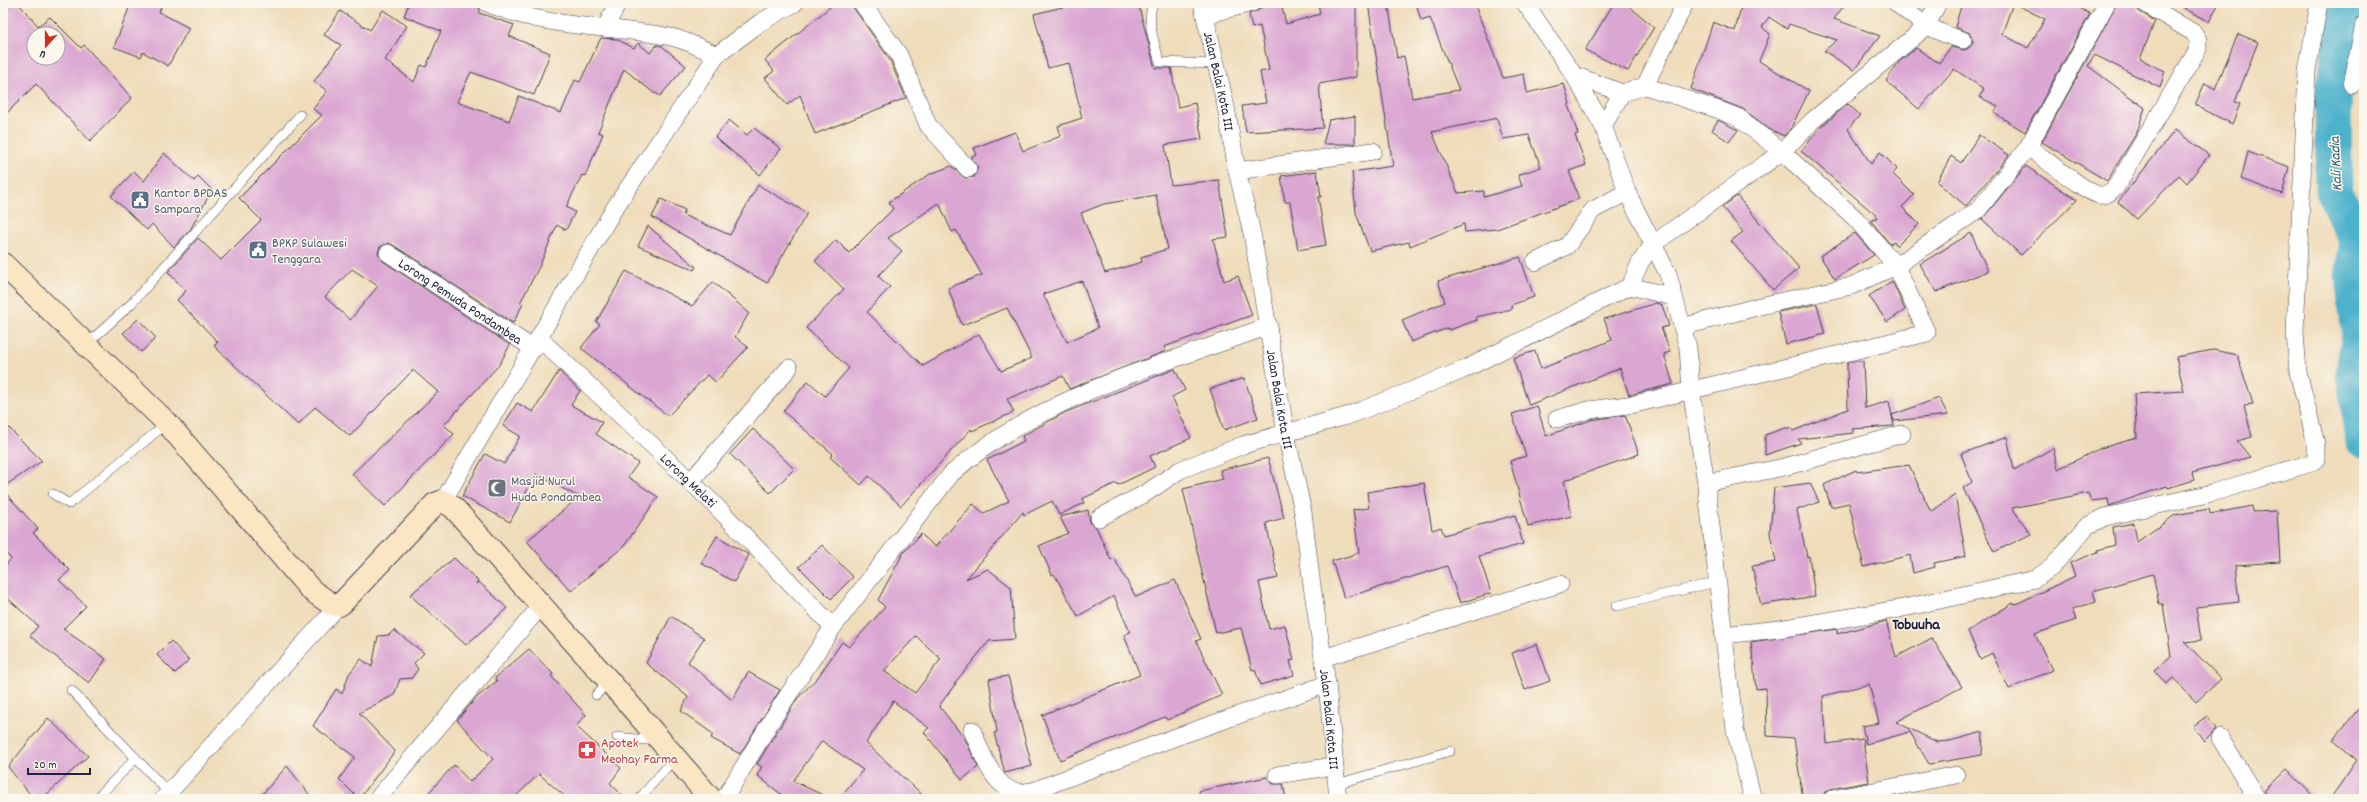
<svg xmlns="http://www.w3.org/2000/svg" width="2367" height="802" font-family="Dekko,sans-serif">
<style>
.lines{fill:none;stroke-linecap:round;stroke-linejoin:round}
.river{stroke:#4db2cc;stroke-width:37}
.building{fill:#daa6d2;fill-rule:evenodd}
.lane-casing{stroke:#413e4e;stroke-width:10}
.street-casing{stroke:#413e4e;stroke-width:18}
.secondary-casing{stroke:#413e4e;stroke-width:24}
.lane{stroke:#fff;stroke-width:9}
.street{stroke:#fff;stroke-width:17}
.secondary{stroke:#fbe6c4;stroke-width:22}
.labels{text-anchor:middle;stroke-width:3;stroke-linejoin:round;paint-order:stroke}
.street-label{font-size:14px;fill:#22223b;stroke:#fbf7ec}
.service-label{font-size:14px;fill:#4e5e75;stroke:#fbf7ec;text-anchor:start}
.worship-label{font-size:14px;fill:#5b616d;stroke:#fbf7ec;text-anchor:start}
.health-label{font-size:14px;fill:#be3a42;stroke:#fbf7ec;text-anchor:start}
.water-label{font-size:15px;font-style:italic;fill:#335c75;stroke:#fbf7ec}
.quarter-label{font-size:16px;font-weight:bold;fill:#22223b;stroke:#fbf7ec}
</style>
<rect width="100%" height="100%" fill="#fbf7ec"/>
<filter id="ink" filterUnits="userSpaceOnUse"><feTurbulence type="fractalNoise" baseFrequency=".025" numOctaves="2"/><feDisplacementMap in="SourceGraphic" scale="8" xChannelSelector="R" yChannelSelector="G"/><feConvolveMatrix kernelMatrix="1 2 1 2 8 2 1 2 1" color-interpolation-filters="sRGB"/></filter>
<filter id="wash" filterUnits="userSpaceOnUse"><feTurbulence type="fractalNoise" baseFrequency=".012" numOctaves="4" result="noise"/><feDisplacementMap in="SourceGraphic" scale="16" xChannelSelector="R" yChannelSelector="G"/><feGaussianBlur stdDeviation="0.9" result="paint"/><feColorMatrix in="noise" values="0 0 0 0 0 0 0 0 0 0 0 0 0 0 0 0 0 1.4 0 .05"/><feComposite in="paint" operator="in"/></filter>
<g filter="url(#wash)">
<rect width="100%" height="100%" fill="#efdcba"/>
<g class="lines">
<polyline class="river" points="2345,3 2345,20 2333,93 2334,191 2358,241 2353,276 2360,335 2354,372 2364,440"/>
</g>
<g id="blocks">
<g class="building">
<path d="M13,3H18L38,26L50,17L81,48L84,45L132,98L90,141L36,84L3,117V12ZM34,34H58V58H34Z"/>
<polygon points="131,3 163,3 159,12 189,28 168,66 143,52 141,57 114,47"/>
<path d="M409,3H473L477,5L480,10L479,13L514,25L509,36L550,53L534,95L471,72L457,102L509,121L519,96L561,113L575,80L580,82L601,38L616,39L634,48L638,43L650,53L657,45L662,46L686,66L660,96L656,93L655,94L624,69L598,132L603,134L585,176L582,175L566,207L575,212L566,230L557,225L539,267L520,303L523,304L513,323L393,245L388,243L380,247L378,253L383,261L510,345L499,365L444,425L454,434L385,506L352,474L438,392L413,370L350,436L315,407L298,425L214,346L218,342L177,300L186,291L168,272L198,238L221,260L261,220L239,198L322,115L313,109L327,91L314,81L341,45L324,35L340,11L370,30L383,10L407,26L385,60L414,82L421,65L426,67L441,31L404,16ZM352,269L378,286L350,320L325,297Z"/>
<polygon points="835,3 849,3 855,10 890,60 906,98 815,134 800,95 787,105 765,78 774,71 765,60"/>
<path d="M1079,3H1138L1155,68H1171L1178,107L1195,103L1202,139L1165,145L1171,185L1219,180L1228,237L1213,239L1224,281L1238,276L1252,315L1164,347L1166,351L1069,389L1063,376L1007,399L1014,412L972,431L971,429L901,506L869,476L861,485L830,457L833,454L783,411L808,381L825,396L849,368L806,328L844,289L815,261L836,240L849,253L893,209L889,202L930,174L951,166L965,178L974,177L978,167L971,157L977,155L974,148L1015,132L1023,151L1061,136L1058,126L1082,118L1069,63L1048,68L1034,14ZM1156,195L1168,249L1141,257L1142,262L1105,273L1081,213L1104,204ZM939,203L952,232L956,230L982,275L948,288L962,325L1007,308L1032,358L1001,371L979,334L923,366L867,312L890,287L878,276L902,251L888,238ZM1082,281L1098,328L1067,342L1043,294Z"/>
<polygon points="1273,3 1281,3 1286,24 1320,14 1318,3 1356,3 1356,77 1319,84 1323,128 1246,132 1242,106 1266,103 1260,72 1269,70 1260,26 1252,28 1249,14 1259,10 1262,6"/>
<path d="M1368,3H1388L1397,58L1404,56L1412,98L1459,90L1430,18L1421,21L1416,3H1474L1503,78L1524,74L1527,93L1564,84L1570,104L1568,105L1578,134L1575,135L1586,165L1569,171L1579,199L1497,229L1465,232L1464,224L1410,246L1409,242L1370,251L1356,213L1352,172L1393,166ZM1497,118L1503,139L1529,135L1541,167L1518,175L1522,186L1484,197V191L1458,193L1432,132Z"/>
<polygon points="1614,3 1625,3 1654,27 1628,71 1585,50"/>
<polygon points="1742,3 1846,3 1834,19 1880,36 1854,70 1824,51 1837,40 1789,24 1787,29 1769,17 1762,27 1770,34 1759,61 1809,91 1791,128 1784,136 1769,129 1743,109 1691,89 1713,22 1735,31"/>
<path d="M1962,3H2071L2090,14L2025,132L1994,113L1998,106L1979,97L1984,89L1954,69L1919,109L1886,81L1899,62L1916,48L1939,63L1951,47L1965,50L1970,47L1973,42L1970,33L1955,27ZM2013,3L2045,19L2028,48L2002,34Z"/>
<polygon points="2117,3 2134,3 2139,11 2155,21 2140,59 2165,71 2160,88 2095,55 2088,66 2145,108 2137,132 2107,181 2042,142"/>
<polygon points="2175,3 2219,3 2209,22"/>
<polygon points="2238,34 2258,42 2235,102 2240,104 2232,124 2195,105 2205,83 2215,89"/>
<polygon points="1848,104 1860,115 1848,129 1871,164 1880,152 1897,169 1893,174 1914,195 1902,207 1919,224 1897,246 1894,242 1890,244 1871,221 1878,217 1801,151 1821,127"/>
<polygon points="1355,116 1355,144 1323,144 1329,120"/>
<polygon points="729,120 747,135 754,128 781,149 760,175 715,137"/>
<polygon points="1718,120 1738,130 1729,142 1712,130"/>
<polygon points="2175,130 2209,155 2187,183 2179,175 2137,219 2118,202"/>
<polygon points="1979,135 2009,155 1966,206 1937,182 1951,156 1961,163"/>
<polygon points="2248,152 2289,167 2282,194 2241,179"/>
<polygon points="164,153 194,181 198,176 212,190 190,230 174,247 152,224 147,230 111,196 134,171 144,181"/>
<polygon points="2026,166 2077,200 2021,255 1982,219"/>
<polygon points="1317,171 1321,197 1318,197 1326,245 1298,250 1290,202 1285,202 1281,176"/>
<polygon points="758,185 807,213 767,283 652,217 661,199 685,210 683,215 730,235"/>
<polygon points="1737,196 1799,268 1773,290 1731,241 1743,232 1722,207"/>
<polygon points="648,226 696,267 694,270 638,246"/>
<polygon points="1855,233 1874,255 1835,279 1820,256"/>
<polygon points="1971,233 1988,271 1936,292 1920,264"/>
<polygon points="1520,257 1534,297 1511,305 1512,309 1476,317 1477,320 1449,330 1448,328 1411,342 1402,320 1445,302 1438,281"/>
<polygon points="626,271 692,306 713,282 749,313 735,337 748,347 716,382 707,375 668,416 581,348 600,324 596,322"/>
<polygon points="1892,281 1905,310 1887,322 1869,296"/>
<polygon points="1656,303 1662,305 1669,326 1661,328 1670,352 1664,354 1673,384 1629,395 1620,368 1529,405 1513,358 1535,351 1541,369 1612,340 1604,319"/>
<polygon points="1817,304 1825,334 1786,344 1778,312"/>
<polygon points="138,319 156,338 141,352 123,333"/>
<polygon points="2213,350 2237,355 2253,404 2244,405 2252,437 2237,441 2250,457 2192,473 2194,480 2168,488 2167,486 2109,506 2108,499 2091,501 2088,493 2012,508 2031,534 1994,552 1963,488 1972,482 1961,454 2007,437 2014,470 2053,448 2058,469 2101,448 2137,438 2134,394 2184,391 2176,357"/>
<polygon points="1855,361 1863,361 1865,408 1889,401 1894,426 1852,429 1854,433 1798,439 1801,443 1765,455 1765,435 1785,428 1791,428 1793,431 1848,409 1847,363"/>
<path d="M1175,369L1185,390L1172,397L1191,438L1150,456L1155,467L1118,485L1116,483L1082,499L1084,503L1059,515L1052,501L1024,515L1023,512L966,579L988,569L1011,587L1015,639L989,641L954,684L956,683L939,706L965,739L978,767L962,780L924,732L929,728L893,701L866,743L927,799H838L863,770L822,741L793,781L831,799H787L757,775L762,767L757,764L797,699L818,677L842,642L849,647L885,607L878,600L903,553L921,534L935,547L973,504L984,513L1009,501L987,460L1024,441L1022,436L1066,412ZM916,636L941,659L915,693L884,671Z"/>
<polygon points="559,371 580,391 571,405 602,422 596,434 638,463 628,477 658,497 624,546 571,591 527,541 579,497 536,474 510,522 462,496 485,454 504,464 520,436 503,426 517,403 533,412"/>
<polygon points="1244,378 1258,418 1224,430 1210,389"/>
<polygon points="1939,398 1948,415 1894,421 1892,415"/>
<polygon points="1537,406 1546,436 1591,420 1625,415 1639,454 1566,480 1564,481 1572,516 1528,526 1510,461 1526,456 1512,414"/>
<polygon points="3,422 42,461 3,487"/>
<polygon points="753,429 794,469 770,493 730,454"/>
<polygon points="1268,458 1284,518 1266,523 1278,578 1259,582 1269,629 1285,625 1294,660 1290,661 1294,675 1260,685 1255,669 1252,670 1241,628 1216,633 1183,489 1223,479 1220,470"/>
<polygon points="1909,465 1931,512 1955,495 1966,556 1934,563 1935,567 1913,573 1910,555 1864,567 1849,503 1831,507 1824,485 1856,470 1857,472"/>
<polygon points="1424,483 1432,530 1441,527 1444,535 1515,515 1523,544 1479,556 1491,593 1460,603 1447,566 1344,598 1332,561 1359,553 1353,510 1369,508 1367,492"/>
<polygon points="1810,483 1819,502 1797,510 1807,557 1809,556 1815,596 1761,605 1752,566 1776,562 1770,533 1774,488"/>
<polygon points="3,490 38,529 33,533 70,570 59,580 86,606 63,629 106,659 89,683 30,636 38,626 3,594 3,568 11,559 3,550"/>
<polygon points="2252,506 2253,512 2277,511 2280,562 2235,565 2239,602 2196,607 2201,640 2185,642 2221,679 2196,702 2173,678 2166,684 2154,670 2171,656 2163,604 2159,604 2153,574 2093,591 2096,602 2072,609 2076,620 2035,634 2052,670 2009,689 1992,653 1980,659 1968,631 2013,603 2014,605 2075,576 2070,563 2098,552 2098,550 2115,545 2113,527 2134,523 2137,542 2175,515 2209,509 2210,514"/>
<polygon points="1088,510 1090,522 1096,527 1111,560 1114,558 1136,597 1175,580 1201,639 1196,641 1222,695 1167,720 1165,717 1060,760 1042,715 1140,675 1124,635 1130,632 1114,596 1078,616 1054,574 1052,575 1039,546 1068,533 1060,517"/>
<polygon points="717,536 749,555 734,582 701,563"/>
<polygon points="822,545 853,577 831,599 799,567"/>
<polygon points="454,558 478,581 476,584 479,582 507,608 466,645 410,595"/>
<polygon points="671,616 704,638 688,662 732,700 748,672 780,690 740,754 711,738 713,734 681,711 688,697 646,663"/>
<polygon points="1886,621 1896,657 1932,638 1962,687 1896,722 1937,742 1950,741 1983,732 1982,755 1929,764 1910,732 1866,744 1862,726 1879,723 1869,684 1823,696 1827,744 1863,739 1869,782 1830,789 1825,792 1822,799 1803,799 1794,738 1767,736 1766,688 1756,689 1751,642 1837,629 1837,634"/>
<polygon points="394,630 424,653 414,663 418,669 412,678 400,679 394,695 359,713 395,751 359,799 339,779 355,757 313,726 336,689 342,694 349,674 361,659 372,667 378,636 389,635"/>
<polygon points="171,641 189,660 175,673 157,655"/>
<polygon points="1537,644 1550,681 1525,690 1512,653"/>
<polygon points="529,649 553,674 551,676 586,715 576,726 621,768 610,783 626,799 568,799 539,774 513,799 423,799 454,765 470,782 493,759 457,720 476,698 497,681 495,678"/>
<polygon points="1008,676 1032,766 1005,773 994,733 997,732 989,679"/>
<polygon points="2364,702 2364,799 2330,799 2357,760 2333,740"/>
<polygon points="2207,716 2216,729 2204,741 2193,726"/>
<polygon points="48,718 88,756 42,799 34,799 8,767"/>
<polygon points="287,766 313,799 258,799"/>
<polygon points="2287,769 2316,799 2272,799 2264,791"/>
<polygon points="1267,777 1273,784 1283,784 1286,799 1200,799 1199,791"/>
</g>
</g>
</g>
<g filter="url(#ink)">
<use href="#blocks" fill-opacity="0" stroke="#413e4e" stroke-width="1"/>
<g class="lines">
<defs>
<g id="lane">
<path d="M1154,3C1145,16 1155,47 1160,62L1215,64"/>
<polyline points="86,345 131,304 300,115"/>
<polyline points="53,494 69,504 167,423"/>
<polyline points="1616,606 1716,582"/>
<polyline points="71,690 169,793"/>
<polyline points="596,695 609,681"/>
<polyline points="617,737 645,740 653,732"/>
<polyline points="1337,784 1450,751"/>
<polyline points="96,799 136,758"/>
<polyline points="639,799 675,758"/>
</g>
<g id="street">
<path d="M487,3C546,29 609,25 671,37C686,40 702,49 717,55"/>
<polyline points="862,3 899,55 928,125 968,169"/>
<path id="s1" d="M1202,3L1226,107L1237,171L1252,233L1286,434L1303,512L1312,586L1327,684L1338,799"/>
<polyline points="1525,3 1574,75 1603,126 1627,192 1668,274 1688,348 1691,390 1706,483 1735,730 1753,799"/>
<path d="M1896,3C1917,20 1935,33 1963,40"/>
<polyline points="1205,15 1252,3"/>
<polyline points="605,28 618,3"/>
<polyline points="1574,75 1622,93"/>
<polyline points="2352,85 2364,24"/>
<polyline points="1603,126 1622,93 1645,86 1685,3"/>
<path d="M2028,147C2042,156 2087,194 2100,195C2107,196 2111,191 2116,187L2198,49V40L2194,33L2144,3"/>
<polyline points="1237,171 1373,151"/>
<path id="s2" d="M388,253L534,349"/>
<polyline points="1535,262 1567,246 1593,210 1627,192"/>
<polyline points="1630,286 1673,297"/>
<polyline points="1682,327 1760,306 1851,286 1896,266 1978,210 2028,147 2107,3"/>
<path id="s3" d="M540,339L711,501L833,627"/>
<polyline points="1557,419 1589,410 1635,404 1927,333 1896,266 1856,219 1782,152 1739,118 1719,110 1645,86"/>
<polyline points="691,481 789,368"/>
<polyline points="1706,483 1784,467 1902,434"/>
<polyline points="443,501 614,209 717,55 761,22 795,3"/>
<polyline points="1099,518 1146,493 1180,470 1218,455 1243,445 1350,415 1463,370 1630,286 1640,263 1653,244 1782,152 1812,121 1926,27 1938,3"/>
<polyline points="1723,635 1779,629 1899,609 2035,579 2052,567 2087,526 2105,517 2212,493 2311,463 2316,459 2316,444 2298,372 2295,332 2307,71 2319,3"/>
<polyline points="1323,658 1560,584"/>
<path d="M972,730C981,750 992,788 1018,792C1023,793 1028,791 1033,791L1173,738L1327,684"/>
<polyline points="2220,738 2257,799"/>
<polyline points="1277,775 1334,766"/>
<polyline points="163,799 339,605"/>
<polyline points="377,799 540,607"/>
<path d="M724,799L773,718L833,627L951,474C1039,396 1161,365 1269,326"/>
<polyline points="1832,799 1956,775"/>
</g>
<polyline id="secondary" points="3,264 167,423 311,590 331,604 339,605 342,603 435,504 443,501 453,507 609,681 711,799"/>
</defs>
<use href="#lane" class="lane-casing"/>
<use href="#street" class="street-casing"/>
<use href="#secondary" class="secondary-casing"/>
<use href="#lane" class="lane"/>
<use href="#street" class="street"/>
<use href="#secondary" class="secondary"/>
</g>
</g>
<defs>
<symbol id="civic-square" viewBox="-11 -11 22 22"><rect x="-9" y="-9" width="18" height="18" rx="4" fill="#5c6f8a" stroke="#fbf7ec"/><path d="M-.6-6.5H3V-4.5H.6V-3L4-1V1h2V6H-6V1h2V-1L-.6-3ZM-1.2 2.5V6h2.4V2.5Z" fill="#fff"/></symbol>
<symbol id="mosque-square" viewBox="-11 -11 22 22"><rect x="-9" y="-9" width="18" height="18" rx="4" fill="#6b7280" stroke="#fbf7ec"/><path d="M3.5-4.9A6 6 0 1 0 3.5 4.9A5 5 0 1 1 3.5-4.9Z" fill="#fff"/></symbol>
<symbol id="pharmacy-square" viewBox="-11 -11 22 22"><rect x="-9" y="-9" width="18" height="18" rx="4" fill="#e0444e" stroke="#fbf7ec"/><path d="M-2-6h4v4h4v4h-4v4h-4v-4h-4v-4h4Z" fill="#fff"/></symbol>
</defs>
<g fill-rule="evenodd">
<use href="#civic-square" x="129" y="189" width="22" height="22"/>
<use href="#civic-square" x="247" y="239" width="22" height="22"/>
<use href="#mosque-square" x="486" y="477" width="22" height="22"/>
<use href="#pharmacy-square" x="576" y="739" width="22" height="22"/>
</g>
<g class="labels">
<g class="street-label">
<text dy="5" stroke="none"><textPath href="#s1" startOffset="80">Jalan Balai Kota III</textPath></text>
<text dy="5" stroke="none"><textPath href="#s2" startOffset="87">Lorong Pemuda Pondambea</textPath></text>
<text dy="5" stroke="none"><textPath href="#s1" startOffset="404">Jalan Balai Kota III</textPath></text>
<text dy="5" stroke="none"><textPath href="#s3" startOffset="205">Lorong Melati</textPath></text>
<text dy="5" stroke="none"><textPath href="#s1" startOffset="728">Jalan Balai Kota III</textPath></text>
</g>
<g class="service-label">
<text x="154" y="197">Kantor BPDAS<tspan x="154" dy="16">Sampara</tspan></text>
<text x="272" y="247">BPKP Sulawesi<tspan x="272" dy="16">Tenggara</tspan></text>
</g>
<g class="worship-label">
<text x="511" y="485">Masjid Nurul<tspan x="511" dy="16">Huda Pondambea</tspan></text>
</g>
<g class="health-label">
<text x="601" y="747">Apotek<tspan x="601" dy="16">Meohay Farma</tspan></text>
</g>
<g class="water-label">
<text transform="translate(2335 164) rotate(-93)" y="5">Kali Kadia</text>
</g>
<g class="quarter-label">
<text x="1916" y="629">Tobuuha</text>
</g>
</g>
<rect width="2367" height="802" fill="none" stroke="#fbf7ec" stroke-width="16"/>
<g transform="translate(46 46) rotate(201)"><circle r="19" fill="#fbf7ec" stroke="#a4a2a5"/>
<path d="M0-3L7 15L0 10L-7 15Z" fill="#c8321e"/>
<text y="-6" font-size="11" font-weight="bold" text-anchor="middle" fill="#22223b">U</text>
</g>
<path d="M28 768v6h62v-6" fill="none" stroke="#22223b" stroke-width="2"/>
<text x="34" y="768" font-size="12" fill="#22223b" stroke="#fbf7ec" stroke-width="3" paint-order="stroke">20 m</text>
</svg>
